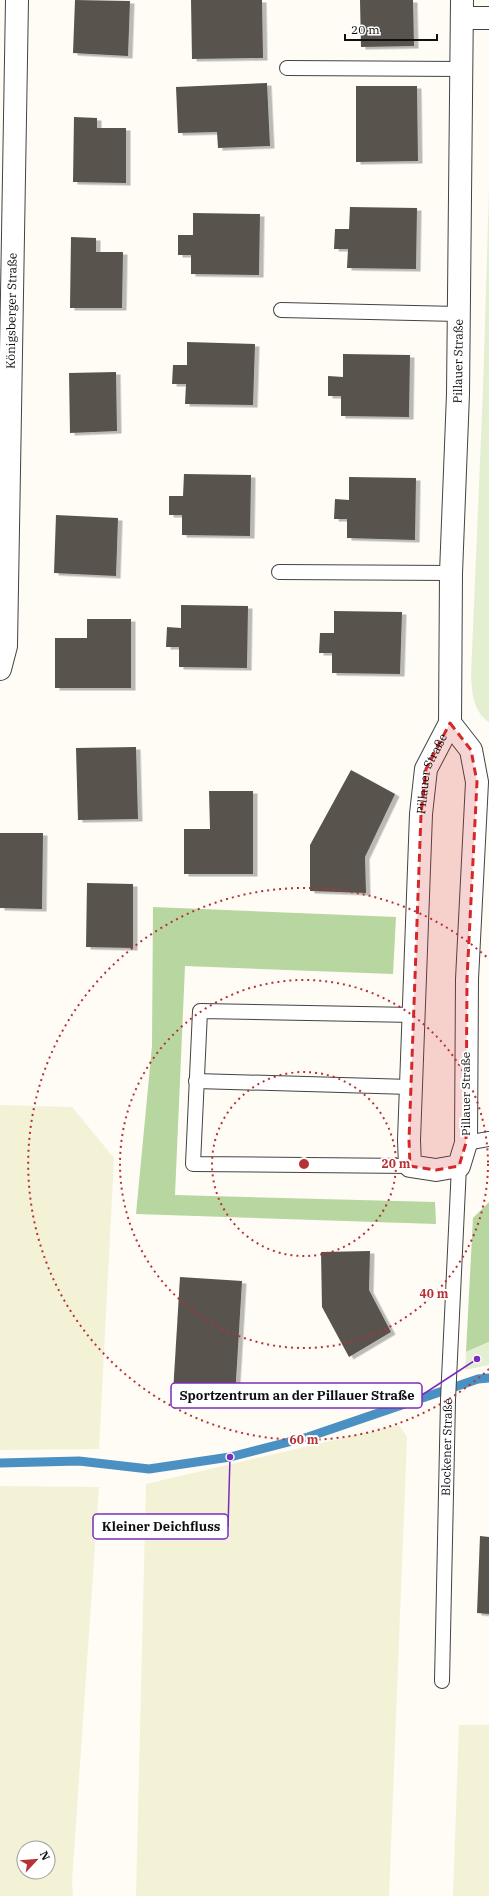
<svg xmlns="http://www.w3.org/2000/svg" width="489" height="1896" font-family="'IBM Plex Serif',serif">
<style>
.farmland{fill:#f3f1d6;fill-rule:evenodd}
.forest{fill:#b7d6a0}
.pitch{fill:#e4efd1}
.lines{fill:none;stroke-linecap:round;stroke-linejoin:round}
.stream{stroke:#4a90c3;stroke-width:9}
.building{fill:#58524d;filter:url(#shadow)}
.service-casing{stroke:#434343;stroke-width:16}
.minor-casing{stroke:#434343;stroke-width:24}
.service{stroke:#fff;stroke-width:14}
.minor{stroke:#fff;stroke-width:22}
.marked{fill:#d62828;fill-opacity:0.2;stroke:#d62828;stroke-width:3;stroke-dasharray:8 5;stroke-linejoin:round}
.ring{fill:none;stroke:#b63236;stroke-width:2;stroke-dasharray:2 4}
.labels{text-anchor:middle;stroke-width:4;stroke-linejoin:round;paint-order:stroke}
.street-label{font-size:12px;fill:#101010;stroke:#fff}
.centre{fill:#b63236;stroke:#fff;stroke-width:2}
.ring-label{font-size:12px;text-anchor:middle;font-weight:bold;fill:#b63236;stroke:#fff;stroke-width:4;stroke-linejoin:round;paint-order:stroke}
.leader{fill:none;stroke:#7b2cbf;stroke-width:1.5}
.callout-dot{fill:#7b2cbf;stroke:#fff;stroke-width:1.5}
.callout{fill:#fff;stroke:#7b2cbf;stroke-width:1.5}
.callout-label{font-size:13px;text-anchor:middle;font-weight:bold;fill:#101010}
</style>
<defs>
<filter id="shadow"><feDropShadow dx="4.5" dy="2.5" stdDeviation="0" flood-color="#0004"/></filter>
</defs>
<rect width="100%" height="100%" fill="#fefcf5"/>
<g class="farmland">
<polygon points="0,1105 72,1107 114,1158 99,1449 0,1450"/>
<polygon points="399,1425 407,1437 389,1896 136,1896 146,1484"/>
<path d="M0,1486L99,1487L72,1881L73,1896H0ZM24,1848H48V1872H24Z"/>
<polygon points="459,1725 489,1725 489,1896 453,1896"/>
</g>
<g class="forest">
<polygon points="153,907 396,917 393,974 185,966 175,1195 435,1202 436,1224 136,1214 152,1046"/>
<polygon points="489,1202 489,1342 466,1352 473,1218"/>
</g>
<g class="pitch">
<path d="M489,189V722C473,712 472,692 471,675L483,390Z"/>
<polygon points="489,1342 489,1365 465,1370 466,1352"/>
</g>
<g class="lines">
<polyline class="stream" points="0,1463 79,1461 149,1469 230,1457 308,1437 478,1379 489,1378"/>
</g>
<g class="building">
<polygon points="75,0 130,1 128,56 73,53"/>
<polygon points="191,0 262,0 263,58 192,59"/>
<polygon points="360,0 413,0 414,46 361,47"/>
<polygon points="267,83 270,146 218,148 217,132 178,133 176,87"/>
<polygon points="356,86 417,86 418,161 356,162"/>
<polygon points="74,117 97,118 97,128 126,128 126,183 73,182"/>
<polygon points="350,207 417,208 416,269 347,268 348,249 334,249 335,229 349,229"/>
<polygon points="193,213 260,214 259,275 191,274 191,255 178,255 178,235 193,235"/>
<polygon points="71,237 96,238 96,252 123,252 122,308 70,308"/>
<polygon points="187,342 255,344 253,405 185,404 186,384 172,384 173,365 187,365"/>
<polygon points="343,354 410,355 409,417 341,416 341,396 328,396 328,376 343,377"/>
<polygon points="116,372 117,431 70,433 69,373"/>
<polygon points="184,474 251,475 250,536 182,535 182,515 169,515 169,496 183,496"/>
<polygon points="349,477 416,478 415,540 347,538 347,519 334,519 335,499 349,500"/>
<polygon points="56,515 118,518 116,576 54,573"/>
<polygon points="181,605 248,606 247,668 179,667 179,647 166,647 167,627 181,628"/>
<polygon points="334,611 402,612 400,674 332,673 332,653 319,653 320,633 334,633"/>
<polygon points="87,619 131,619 131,688 55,688 55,638 87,638"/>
<polygon points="136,747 138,819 78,820 76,748"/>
<polygon points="351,770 395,794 365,857 366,893 310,891 310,845"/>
<polygon points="209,791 253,791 253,874 184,874 184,829 210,829"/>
<polygon points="0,833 43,833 42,909 0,908"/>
<polygon points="87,883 133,884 133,948 86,947"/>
<polygon points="370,1251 369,1290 391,1332 349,1357 322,1307 321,1252"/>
<polygon points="180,1277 242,1281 235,1397 173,1393"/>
<polygon points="480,1536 489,1537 489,1614 477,1613"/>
</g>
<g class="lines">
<defs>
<g id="service">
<polyline points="287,68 461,69"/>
<polyline points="281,310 458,314"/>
<polyline points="279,572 451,573"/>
<polyline points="196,1081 411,1087"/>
<polyline points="466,1143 489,1139"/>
<polyline points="410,1166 193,1164 200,1011 414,1015"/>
<path id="s1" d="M442,1681L448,1400L459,1166"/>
</g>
<g id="minor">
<polyline points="463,18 489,18"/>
<path id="s2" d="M0,669L6,646L17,0"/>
<path id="s3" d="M450,723L471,750L477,782L467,979L466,1143L459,1166L436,1170L410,1166L409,1140L421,814L426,769L450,723L451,573L458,394L462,0"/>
</g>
</defs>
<use href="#service" class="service-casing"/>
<use href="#minor" class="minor-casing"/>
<use href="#service" class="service"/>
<use href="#minor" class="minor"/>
</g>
<path class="marked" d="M450,723L471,750L477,782L467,979L466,1143L459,1166L436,1170L410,1166L409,1140L421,814L426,769Z"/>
<g class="ring">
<circle cx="304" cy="1164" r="92"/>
<circle cx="304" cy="1164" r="184"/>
<path d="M489 1369A276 276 0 1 1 489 959"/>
</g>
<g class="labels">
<g class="street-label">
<text dy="4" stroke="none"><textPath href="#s2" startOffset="359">Königsberger Straße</textPath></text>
<text dy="4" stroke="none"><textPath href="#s3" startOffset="1313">Pillauer Straße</textPath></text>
<text dy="4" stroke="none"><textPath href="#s3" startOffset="896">Pillauer Straße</textPath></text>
<text transform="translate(466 1094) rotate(-90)" y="4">Pillauer Straße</text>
<text dy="4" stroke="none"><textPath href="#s1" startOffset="234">Blockener Straße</textPath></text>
</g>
</g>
<circle cx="304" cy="1164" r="6" class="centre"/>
<g class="ring-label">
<text x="396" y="1168">20 m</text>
<text x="434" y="1298">40 m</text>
<text x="304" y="1444">60 m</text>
</g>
<path class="leader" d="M477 1359L422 1395M230 1457L228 1527"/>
<g class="callout-dot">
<circle cx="477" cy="1359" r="4"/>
<circle cx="230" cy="1457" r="4"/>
</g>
<g class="callout">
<rect x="171" y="1383" width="251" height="25" rx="4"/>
<rect x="93" y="1514" width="135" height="25" rx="4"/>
</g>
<g class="callout-label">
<text x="297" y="1400">Sportzentrum an der Pillauer Straße</text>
<text x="161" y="1531">Kleiner Deichfluss</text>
</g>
<g transform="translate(36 1860) rotate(64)"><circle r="19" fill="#ffffff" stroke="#9f9f9f"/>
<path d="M0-3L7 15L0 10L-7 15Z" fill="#b63236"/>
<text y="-6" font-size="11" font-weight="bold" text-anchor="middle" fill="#101010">N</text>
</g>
<path d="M345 34v6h92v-6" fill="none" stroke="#101010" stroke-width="2"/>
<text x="351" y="34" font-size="12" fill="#101010" stroke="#ffffff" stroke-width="3" paint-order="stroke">20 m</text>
</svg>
